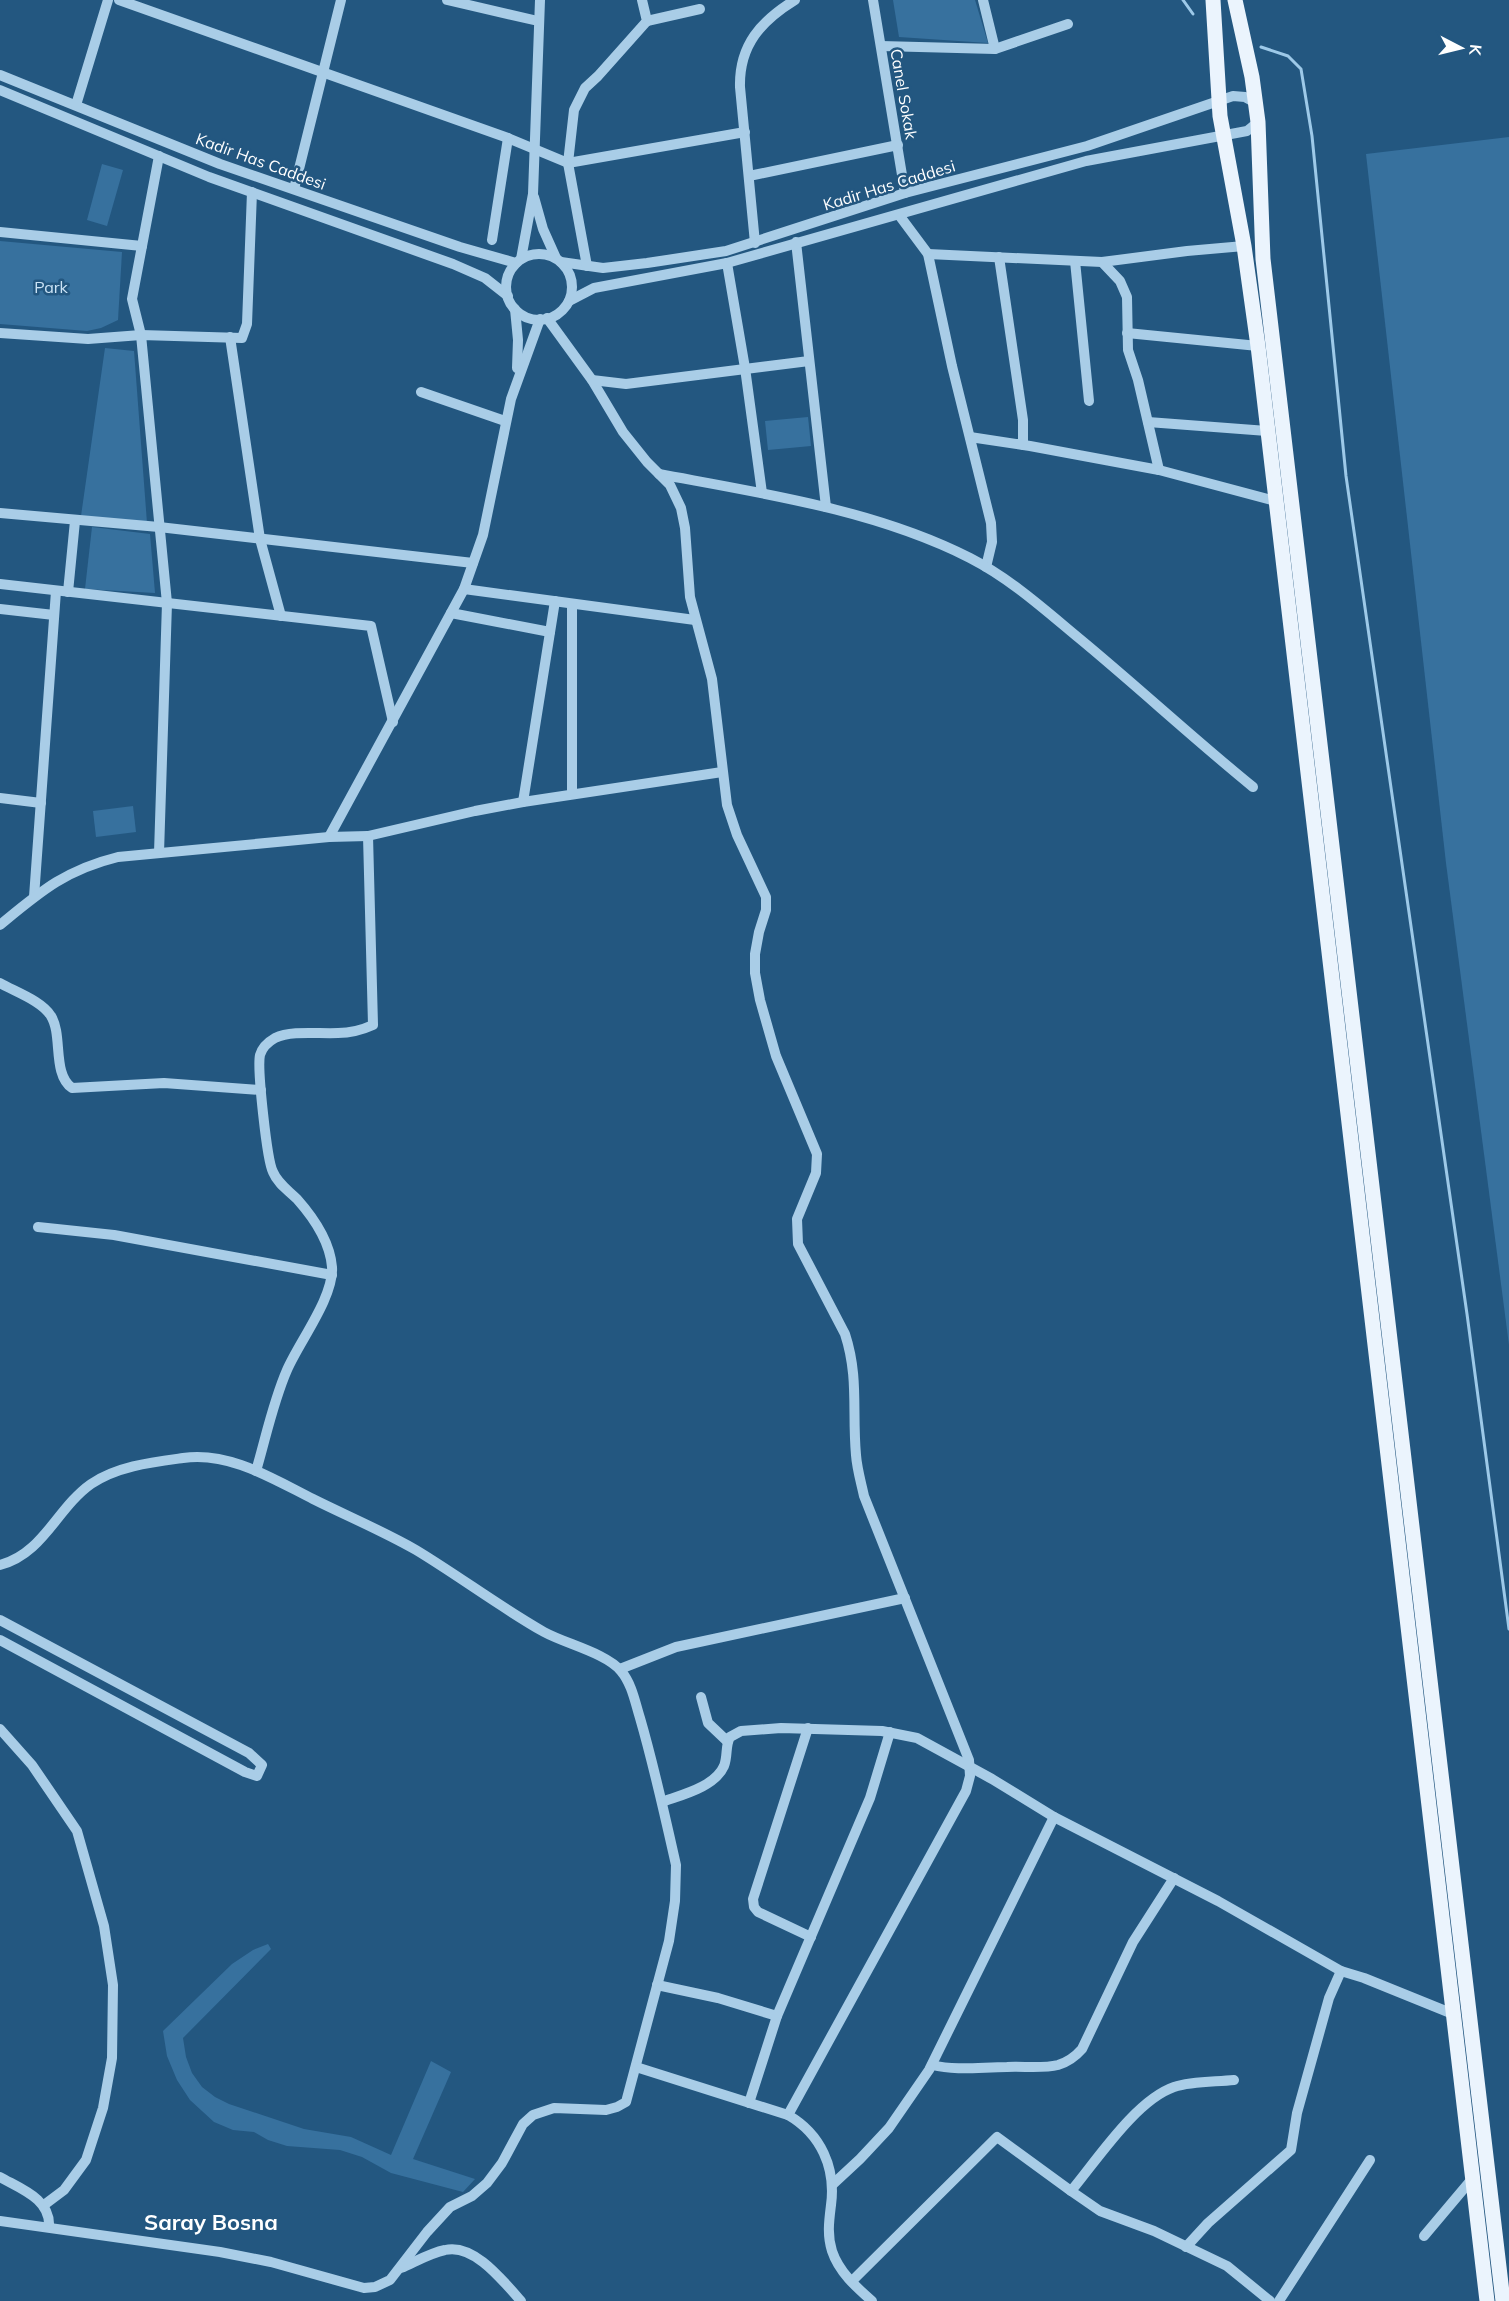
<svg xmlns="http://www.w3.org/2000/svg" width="1509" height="2301" font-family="Mulish,sans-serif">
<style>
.green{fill:#37719e}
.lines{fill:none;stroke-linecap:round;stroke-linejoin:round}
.stream{stroke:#9dc9e8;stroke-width:3}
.minor{stroke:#a9cde7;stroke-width:10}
.major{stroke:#ebf4fd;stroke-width:15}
.labels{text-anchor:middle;stroke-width:5;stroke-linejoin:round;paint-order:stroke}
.street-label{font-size:16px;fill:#fff;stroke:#235780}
.park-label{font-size:16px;fill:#cce4f6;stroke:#235780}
.district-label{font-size:22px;font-weight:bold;fill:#fff;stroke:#235780}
</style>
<rect width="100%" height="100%" fill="#235780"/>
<g class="green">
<polygon points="893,0 975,0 988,43 899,37"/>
<polygon points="1509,137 1509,1345 1446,863 1366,154"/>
<polygon points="102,164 123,170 107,226 87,220"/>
<polygon points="0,241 122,252 118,320 101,328 87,331 0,324"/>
<polygon points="105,348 134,351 147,523 81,516"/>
<polygon points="808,417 811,446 768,450 765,421"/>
<polygon points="92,527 150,534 155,593 85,589"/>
<polygon points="133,806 136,832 96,837 93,811"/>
<polygon points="268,1944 271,1949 183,2038 186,2057 192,2073 202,2087 215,2097 229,2104 304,2129 351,2137 391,2155 431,2061 451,2072 413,2159 475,2179 463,2192 391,2173 362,2157 340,2150 287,2146 268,2140 254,2132 233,2130 214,2122 190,2100 177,2080 167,2056 163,2031 232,1964 253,1950"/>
</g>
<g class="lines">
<g class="stream">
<polyline points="1183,0 1193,14"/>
<polyline points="1261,47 1288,56 1301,69 1312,136 1346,476 1467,1314 1509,1629"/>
</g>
<g class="minor">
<polyline points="119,0 508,138 568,163 745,132"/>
<polyline points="447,0 538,21"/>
<polyline points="873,0 905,193"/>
<polyline points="983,0 995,49"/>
<polyline points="647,21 700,9"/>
<polyline points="881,46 995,49 1068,24"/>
<polyline points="0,75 220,164 460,247 516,263"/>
<polyline points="0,90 209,177 453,264 485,278 508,296"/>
<polyline points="76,105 108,0"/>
<polyline points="159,156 132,299 141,335 167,603 159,853"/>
<polyline points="749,176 898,145"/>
<polyline points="294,189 341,0"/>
<polyline points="534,197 543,229 556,258"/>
<polyline points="899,215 928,254 952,366 991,523 992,542 986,567"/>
<polyline points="0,232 142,246"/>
<polyline points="492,240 508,138"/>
<polyline points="796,242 826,507"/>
<path d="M755,243L740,87C739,45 761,21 795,0"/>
<polyline points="928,254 1102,262 1187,251 1244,246"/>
<circle cx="539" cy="287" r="33"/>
<polyline points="999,257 1023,420 1023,445"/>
<polyline points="521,259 533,194 540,0"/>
<polyline points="1075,261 1089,401"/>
<polyline points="561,262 603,268 647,263 726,251 905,193 1087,146 1233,96 1245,97 1256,103"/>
<polyline points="1102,262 1120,281 1127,297 1128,350 1138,380 1159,470"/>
<polyline points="727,263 745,368 762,493"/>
<polyline points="587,266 568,163 574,110 585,88 598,76 647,21 642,0"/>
<polyline points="569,301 594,288 727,263 1086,161 1247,131 1258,122"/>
<polyline points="515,309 518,340 517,368"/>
<path d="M547,318L592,380L623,432L647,462L670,485L681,508L685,528L690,597L712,679L727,805L737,835L766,897V910L759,932L755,954V973L760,1000L776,1056L817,1154L816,1173L797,1219L798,1244L845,1334C859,1377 852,1411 856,1455C857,1469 861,1482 864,1496L969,1760L970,1776L966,1791L788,2115C821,2134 836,2168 831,2205C829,2221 827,2235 832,2251C839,2272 856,2287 872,2301"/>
<polyline points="0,333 88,339 141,335 242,338 247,324 252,192"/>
<polyline points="1127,333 1258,346"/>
<polyline points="230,337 260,539 281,616"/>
<polyline points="592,380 626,384 809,361"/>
<polyline points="421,392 505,421"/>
<polyline points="1148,422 1267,431"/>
<polyline points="970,437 1030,446 1159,470 1275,501"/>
<path d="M659,474C761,493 876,510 970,558C1011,579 1045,610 1080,639C1138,687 1194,739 1253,787"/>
<polyline points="0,513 159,527 473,563"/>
<polyline points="0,584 371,626 393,722"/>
<polyline points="464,589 695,620"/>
<polyline points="68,592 75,521"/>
<polyline points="0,609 54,615"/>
<polyline points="451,613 550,632"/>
<polyline points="572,793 572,604"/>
<polyline points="0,798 41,803"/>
<polyline points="523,802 555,601"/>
<polyline points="329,837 464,589 483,535 511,399 540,319"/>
<polyline points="34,897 56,591"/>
<path d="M0,925C40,892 65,870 118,857L329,837L368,836L475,811L523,802L722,772"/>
<path d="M0,983C16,992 42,1001 51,1016C63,1035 52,1074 72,1088L164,1083L261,1090"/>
<polyline points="38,1227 114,1235 332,1275"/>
<path d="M256,1471C266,1437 273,1402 287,1370C299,1342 334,1297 332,1267C330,1242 313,1217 297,1199C288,1190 278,1184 273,1172C267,1161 257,1068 260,1055C262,1048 268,1042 275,1038C292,1030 318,1034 338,1033C350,1033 362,1030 373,1025L368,836"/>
<path d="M0,1565C43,1554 57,1508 91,1484C117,1466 153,1462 183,1458C229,1451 273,1479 313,1499C347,1516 383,1531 416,1550C459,1576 500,1607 544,1632C566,1644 606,1653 621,1671C632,1684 635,1702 640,1718C654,1766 665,1816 676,1865L675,1901L669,1941L626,2102L617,2107L606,2110L554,2108L533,2115L523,2124L502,2163L487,2183L472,2196L450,2207L427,2232L390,2280L375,2287L364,2288L271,2262L220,2252L0,2221"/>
<polyline points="0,1620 249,1753 262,1765 257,1776 245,1772 0,1640"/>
<polyline points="620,1669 676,1647 905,1598"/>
<polyline points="701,1697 708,1723 727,1741"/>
<polyline points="808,1728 753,1899 754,1907 758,1912 811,1937"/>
<polyline points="0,1729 32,1765 77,1831 104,1926 113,1985 112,2058 103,2108 86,2160 64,2190 44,2205"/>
<path d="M662,1802C681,1795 715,1787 724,1766C728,1756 725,1746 730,1737L741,1731L781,1728L882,1731L917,1738L992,1779L1054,1817L1218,1901L1341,1971L1364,1978L1453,2014"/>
<polyline points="657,1985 718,1998 777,2016"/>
<path d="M932,2065C957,2071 981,2067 1007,2067C1023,2066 1042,2069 1058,2065C1068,2062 1075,2057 1082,2049L1133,1942L1174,1878"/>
<polyline points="636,2067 788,2115"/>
<path d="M1234,2080C1214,2082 1192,2081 1174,2087C1136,2100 1097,2160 1071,2191L1100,2211L1154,2231L1227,2266L1270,2301"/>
<polyline points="749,2103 777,2016 870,1798 890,1732"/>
<path d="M0,2177C21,2189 51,2199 49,2227"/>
<polyline points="832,2185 860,2159 889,2128 929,2070 1054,1817"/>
<polyline points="1424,2236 1472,2179"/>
<polyline points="1186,2247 1208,2223 1291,2150 1297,2113 1329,1998 1341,1971"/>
<path d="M401,2268C415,2262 430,2253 445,2250C474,2243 503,2281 521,2301"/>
<polyline points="852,2281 997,2137 1071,2191"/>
<polyline points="1279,2301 1370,2160"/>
</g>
<g class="major">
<polyline points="1213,0 1220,116 1244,246 1258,346 1487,2301"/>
<polyline points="1235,0 1252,77 1258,122 1263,259 1503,2301"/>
</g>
</g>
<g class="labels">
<g class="street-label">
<text transform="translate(904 94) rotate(80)" y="6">Canel Sokak</text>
<text transform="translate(261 161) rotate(20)" y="6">Kadir Has Caddesi</text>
<text transform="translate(889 185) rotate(-17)" y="6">Kadir Has Caddesi</text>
</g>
<g class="park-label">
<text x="51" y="293">Park</text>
</g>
<g class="district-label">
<text x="211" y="2230">Saray Bosna</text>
</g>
</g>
<g transform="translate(1461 48) rotate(97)" stroke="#235780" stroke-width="4.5" paint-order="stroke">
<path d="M0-4.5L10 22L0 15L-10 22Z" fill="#ffffff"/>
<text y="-9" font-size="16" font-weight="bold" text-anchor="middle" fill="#ffffff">K</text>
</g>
</svg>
